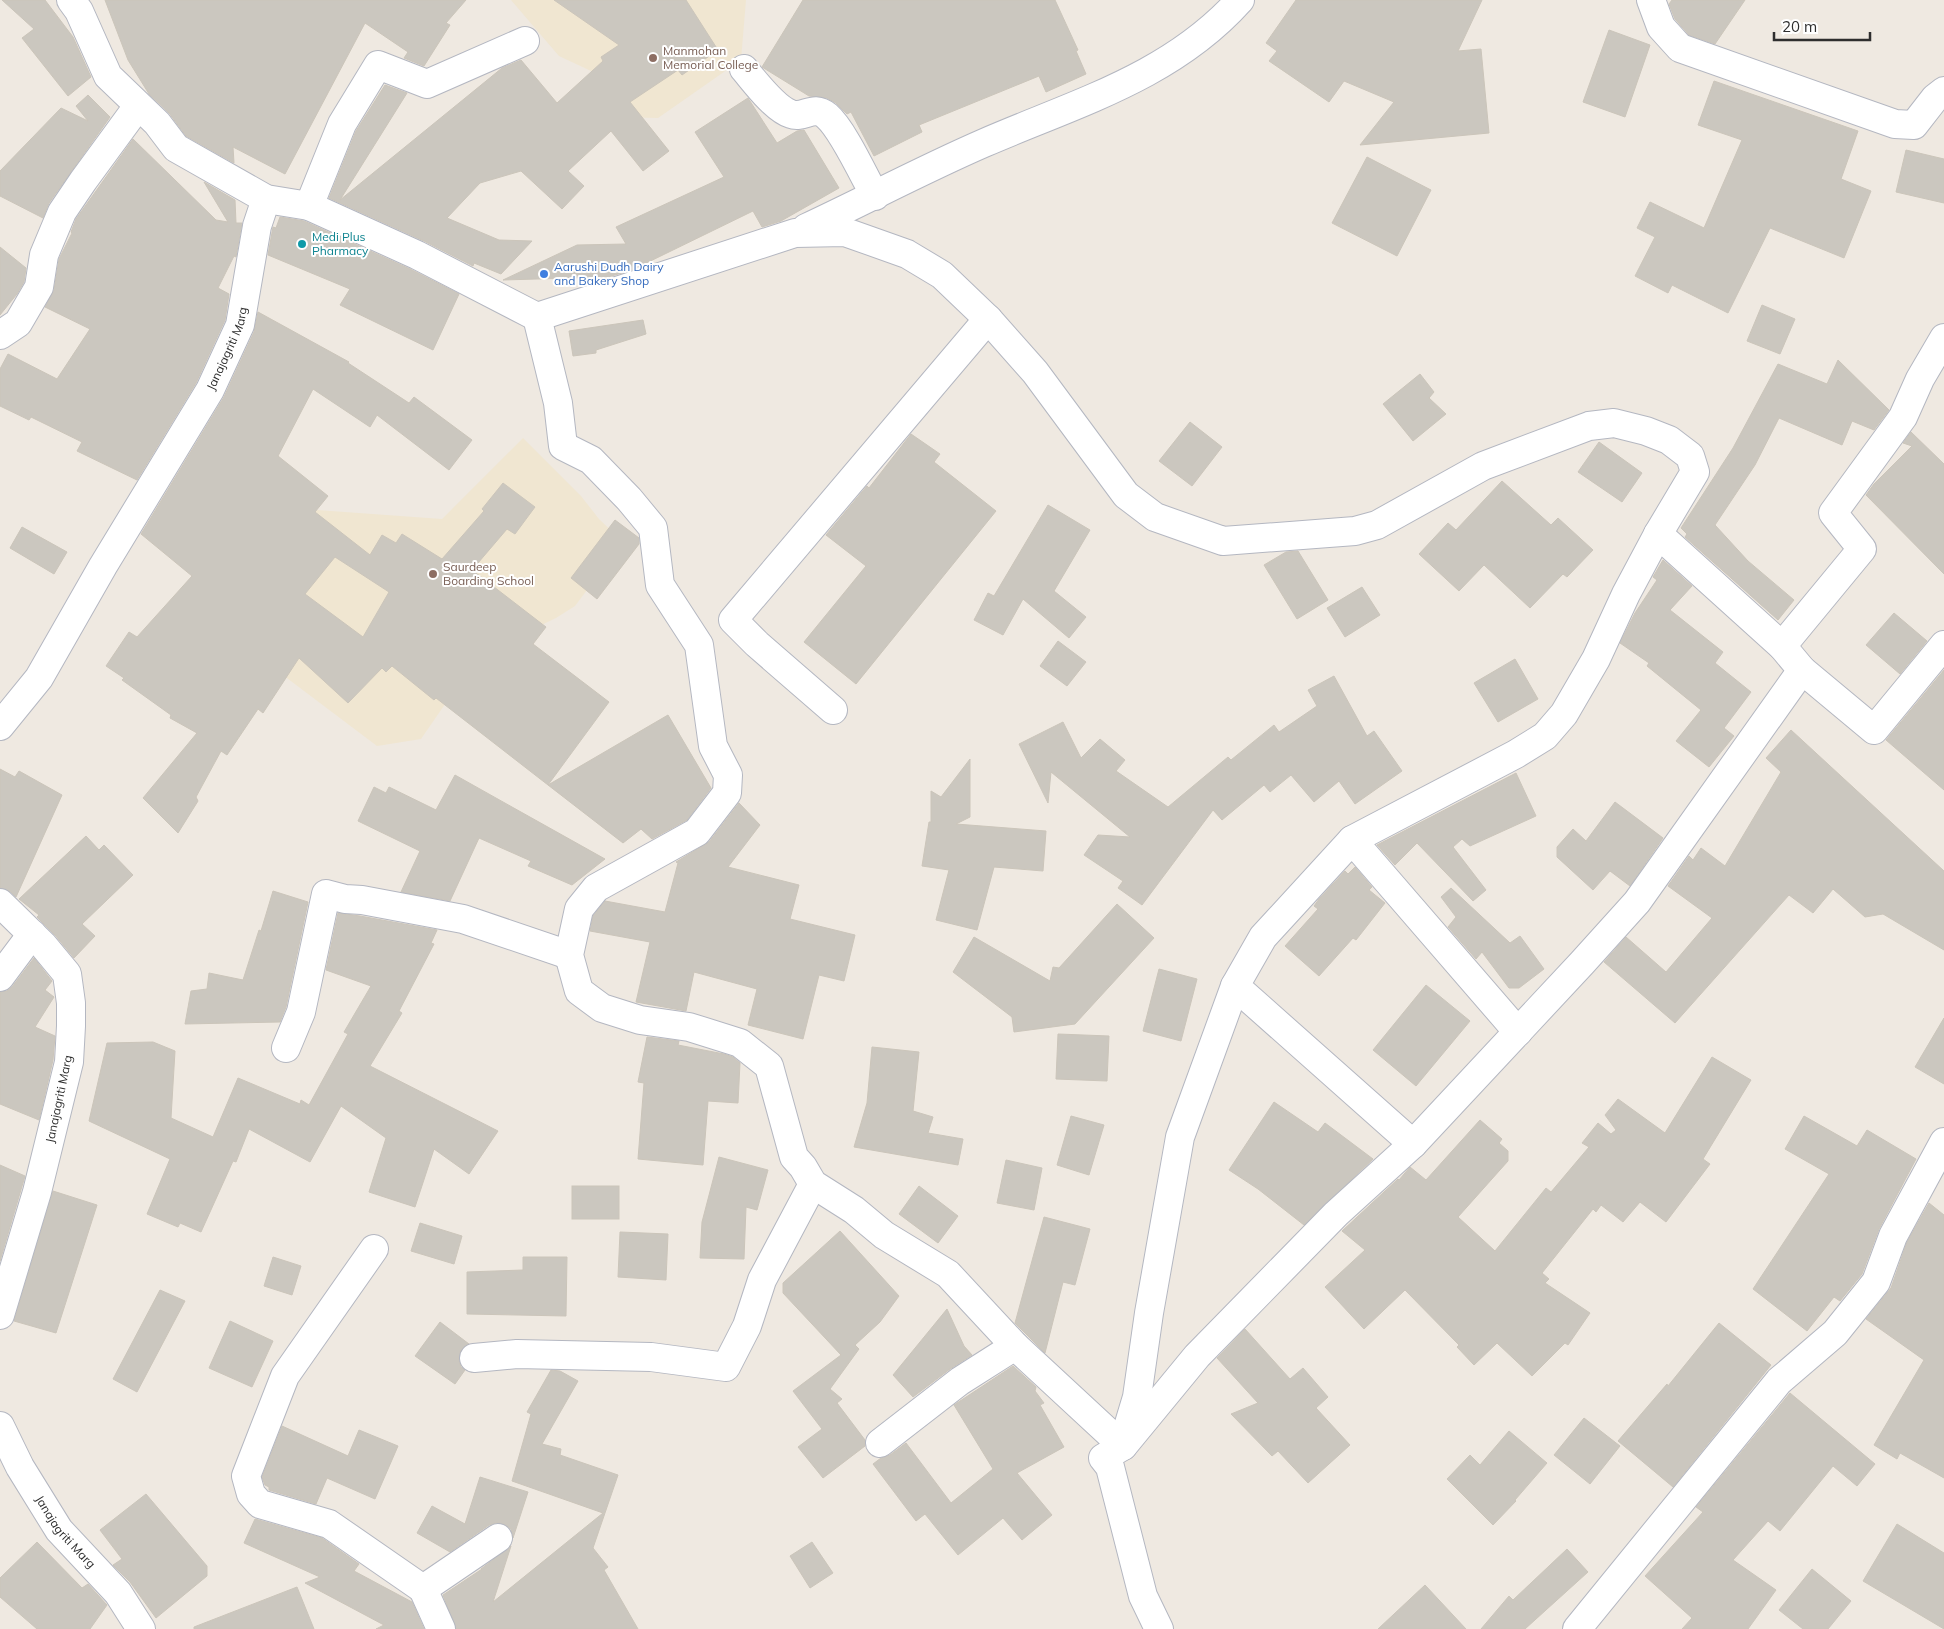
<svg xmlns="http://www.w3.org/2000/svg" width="1944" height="1629" font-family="Mulish,sans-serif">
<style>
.education{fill:#f0e6d1}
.building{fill:#cbc7bf;stroke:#cbc5ba;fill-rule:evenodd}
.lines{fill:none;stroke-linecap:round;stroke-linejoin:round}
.minor-casing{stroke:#b4b7c1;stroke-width:30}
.minor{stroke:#fff;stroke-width:28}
.education-dot{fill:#8d6e63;stroke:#fff;stroke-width:2}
.culture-dot{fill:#0f9aa8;stroke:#fff;stroke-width:2}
.shop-dot{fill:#3f7fe0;stroke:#fff;stroke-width:2}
.labels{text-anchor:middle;stroke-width:4;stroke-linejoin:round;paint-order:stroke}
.education-label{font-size:12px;fill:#785e54;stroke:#fff;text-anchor:start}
.culture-label{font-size:12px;fill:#0d838f;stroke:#fff;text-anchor:start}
.shop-label{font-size:12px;fill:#366cbe;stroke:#fff;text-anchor:start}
.street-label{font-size:12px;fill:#2e2e2e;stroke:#fff}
</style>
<rect width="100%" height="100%" fill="#efe9e1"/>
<g class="education">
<polygon points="511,0 746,0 741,60 658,118 616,117 605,88 591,71 559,56"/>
<polygon points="523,438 581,496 599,519 623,542 575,606 556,618 479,655 421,739 377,746 223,630 317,510 442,519"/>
</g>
<g class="building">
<polygon points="2,0 45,0 73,37 91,77 68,96 22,38 34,29"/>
<polygon points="105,0 466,0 446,23 450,25 424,66 404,58 408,52 365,23 285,174 233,147 234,163 186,136 169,113 149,94 128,60"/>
<polygon points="554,0 686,0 718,50 682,75 678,70 630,102 669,151 643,171 611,131 568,171 584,186 562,209 521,171 480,183 447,218 499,240 532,241 501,274 474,263 473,266 424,241 329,198 356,131 385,85 407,93 340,200 502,68 521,60 557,103 603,61 601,57 619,45"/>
<polygon points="803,0 1055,0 1078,50 1076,51 1086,74 1046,92 1039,76 919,125 922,132 874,156 851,112 847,114 836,103 827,98 809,96 762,67"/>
<polygon points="1296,0 1482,0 1458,51 1481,49 1489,133 1360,145 1394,102 1344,81 1329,102 1269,61 1277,51 1266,43"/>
<polygon points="1672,0 1745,0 1715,44 1689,35 1675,19 1669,4"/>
<polygon points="1609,30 1650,45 1625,117 1583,102"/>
<polygon points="1714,81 1858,131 1841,179 1871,191 1844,258 1770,228 1728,313 1672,285 1668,293 1635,276 1655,237 1637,228 1650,202 1704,228 1742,140 1698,125"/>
<polygon points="88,95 110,117 49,203 43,218 0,196 0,171 61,108 88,121 76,106"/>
<polygon points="748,98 777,143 797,131 804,130 839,188 781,221 762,227 753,211 632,270 608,277 503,280 577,245 626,244 616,227 724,177 695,132"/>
<polygon points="133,139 216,220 228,222 204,182 235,200 236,223 242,223 236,257 234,256 218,288 229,294 225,320 196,383 137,480 77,451 82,442 31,417 29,420 0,406 0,369 8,354 57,379 90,329 45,307 54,290 59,259 72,233 71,232 76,219"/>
<polygon points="1906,150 1944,159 1944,203 1896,192"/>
<polygon points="1367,157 1431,190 1397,256 1332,223"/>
<polygon points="280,217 304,221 410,269 459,294 433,350 340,305 350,289 268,255 273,227 276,228"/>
<polygon points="0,247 26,268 24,282 17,294 0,315"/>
<polygon points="1762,305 1795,319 1780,354 1747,341"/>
<path d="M258,312L349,362L348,363L409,403L414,397L472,440L449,470L377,415L370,427L313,389L278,456L328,496L315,512L370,555L382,535L396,543L402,534L442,559L484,511L482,509L503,483L535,507L515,534L507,529L472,570L546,627L533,644L609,702L548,785L436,698L434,700L392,666L386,672L382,668L348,703L299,658L263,713L258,709L227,755L221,751L196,797L198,801L178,833L143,798L197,733L170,718L171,715L122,680L124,678L106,666L129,632L137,637L192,576L141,534L224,397L254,332ZM335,557L389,592L363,637L305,594Z"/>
<polygon points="643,320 646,334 596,350 596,353 573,356 569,331"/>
<polygon points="1838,360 1889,410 1874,430 1852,421 1842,445 1779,418 1755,465 1715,525 1748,561 1794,600 1778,620 1685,537 1687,534 1681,528 1733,448 1778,364 1827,384"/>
<polygon points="1420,374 1434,392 1429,398 1446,414 1413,441 1383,404"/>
<polygon points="1190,422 1222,447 1192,486 1159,461"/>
<polygon points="1911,432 1944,464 1944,574 1866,495 1874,484 1912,446 1903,443"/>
<polygon points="911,434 940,454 934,462 996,511 856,684 804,642 866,566 826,535 867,486 869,488"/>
<polygon points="1599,442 1642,473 1622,502 1578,472"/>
<polygon points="1502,481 1551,525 1558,518 1593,550 1567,577 1563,574 1530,608 1484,565 1459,591 1419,554 1448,523 1456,530"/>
<polygon points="1048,505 1090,530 1054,591 1086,617 1069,638 1023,599 1003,635 974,620 988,593 994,596"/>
<polygon points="615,520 639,538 639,544 597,599 571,578"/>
<polygon points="22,527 67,552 54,574 10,548"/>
<polygon points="1298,551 1328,600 1297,619 1264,565 1286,552"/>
<polygon points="1663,560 1692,586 1670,610 1723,652 1715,663 1751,692 1724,728 1734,736 1709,767 1676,741 1701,710 1647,666 1649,663 1620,643 1635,613 1657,580 1653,577"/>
<polygon points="1362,587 1380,615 1345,637 1327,608"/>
<polygon points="1894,613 1927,641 1900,674 1866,645"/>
<polygon points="1058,641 1086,662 1067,686 1040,666"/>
<polygon points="1515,659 1538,699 1498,722 1474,683"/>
<polygon points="1944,670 1944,790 1886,740"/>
<polygon points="1334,676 1367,736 1374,731 1402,771 1355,804 1339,781 1314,802 1291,775 1270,792 1264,785 1222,820 1213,810 1142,905 1118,888 1123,881 1084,855 1098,835 1130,837 1051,772 1048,803 1019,744 1063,722 1081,758 1100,739 1125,760 1116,771 1168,807 1228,757 1231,760 1274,725 1279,732 1317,706 1308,690"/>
<polygon points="668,715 711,788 687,820 652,839 641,829 623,843 548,785"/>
<polygon points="1791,730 1944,871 1944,950 1883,914 1865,917 1833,889 1813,913 1789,895 1675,1023 1604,962 1626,937 1666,972 1712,918 1668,886 1689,856 1693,860 1701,848 1725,866 1781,772 1766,758"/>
<polygon points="970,759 970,817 956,824 1046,831 1043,871 994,867 977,930 936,920 949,870 922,866 929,822 931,822 931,791 941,797"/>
<polygon points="0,769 15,777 19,771 62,795 16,897 11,892 0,888"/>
<polygon points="1516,773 1536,816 1470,846 1462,839 1453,847 1486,890 1473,901 1417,843 1395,865 1377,845"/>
<polygon points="455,775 512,807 605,859 572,885 528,866 531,861 479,838 450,901 401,892 420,851 358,821 374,787 386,793 389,787 436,810"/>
<polygon points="1615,802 1663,838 1630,886 1610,871 1593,890 1557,857 1557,847 1573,829 1586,841"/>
<polygon points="739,803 760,825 728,867 799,885 790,919 855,935 844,981 819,975 803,1039 748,1025 757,989 694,972 686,1011 636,1002 650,942 590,931 593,916 605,901 665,912 678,863 676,862 709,842"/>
<polygon points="86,836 99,850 104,845 133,875 82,924 95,936 74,958 55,935 37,917 39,915 19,899"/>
<polygon points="1355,867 1372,887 1369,890 1385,903 1356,940 1353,938 1319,976 1285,946 1318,909 1314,906 1319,899 1345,871 1348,874"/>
<polygon points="1451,888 1510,943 1520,936 1544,969 1519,988 1509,988 1482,952 1476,959 1448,927 1456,917 1441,897"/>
<polygon points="273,891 308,902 286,1007 280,1022 185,1024 191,991 207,989 209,973 243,980 259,930 261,931"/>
<polygon points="1117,904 1154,938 1075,1024 1014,1032 1012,1017 953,972 974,937 1050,981 1053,967 1059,968"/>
<polygon points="338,913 360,916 437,930 431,943 434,944 399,1011 402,1013 370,1066 498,1131 469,1174 434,1149 415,1207 369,1192 386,1138 341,1106 310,1162 249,1129 236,1162 233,1161 201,1232 180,1223 178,1227 147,1214 170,1159 89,1121 107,1043 153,1042 175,1051 171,1118 213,1137 238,1078 300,1104 301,1100 309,1105 348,1034 344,1032 371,986 326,970"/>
<polygon points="34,958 52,981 45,990 54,997 35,1027 55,1036 53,1060 39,1120 0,1104 0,992 7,991 12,987"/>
<polygon points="1159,969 1197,979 1181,1041 1143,1031"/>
<polygon points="1426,985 1470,1021 1416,1086 1373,1050"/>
<polygon points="1944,1018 1944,1084 1915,1067"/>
<polygon points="1058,1034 1109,1036 1107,1081 1056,1079"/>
<polygon points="647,1037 679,1041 678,1045 724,1054 733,1057 740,1063 738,1103 708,1101 703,1165 638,1159 644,1083 638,1082"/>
<polygon points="872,1047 919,1052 913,1111 933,1117 928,1133 963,1139 958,1165 854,1147 867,1103"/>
<polygon points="1712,1057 1751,1080 1703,1159 1710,1164 1666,1222 1640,1202 1623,1222 1601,1205 1596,1212 1593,1209 1542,1273 1549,1279 1545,1283 1590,1313 1568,1345 1565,1343 1532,1376 1497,1343 1474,1365 1457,1347 1459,1345 1405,1290 1364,1329 1325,1287 1365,1250 1342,1231 1398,1179 1399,1180 1410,1167 1426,1180 1480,1120 1502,1139 1499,1143 1508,1151 1508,1161 1458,1217 1495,1251 1546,1188 1551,1192 1589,1147 1582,1143 1598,1123 1611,1134 1616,1130 1605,1115 1618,1099 1665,1133"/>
<polygon points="1274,1102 1318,1132 1325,1123 1373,1159 1304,1225 1258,1189 1229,1170"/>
<polygon points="1071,1116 1104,1125 1089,1175 1057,1165"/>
<polygon points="1804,1116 1857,1146 1867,1130 1916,1159 1879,1229 1862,1274 1840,1301 1834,1297 1807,1331 1753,1289 1829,1174 1785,1149"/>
<polygon points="719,1157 768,1170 757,1210 746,1207 744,1259 700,1258 702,1222"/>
<polygon points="1006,1160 1042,1168 1034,1210 997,1203"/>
<polygon points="0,1165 25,1176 0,1261"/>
<rect x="572" y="1186" width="47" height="33"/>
<polygon points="919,1186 958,1216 938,1243 899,1214"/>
<polygon points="53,1191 97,1205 56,1333 14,1321"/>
<polygon points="1929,1203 1944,1215 1944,1478 1900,1453 1897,1459 1874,1445 1924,1360 1866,1319 1891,1288 1907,1242"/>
<polygon points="1044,1217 1090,1229 1075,1285 1063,1282 1045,1353 1015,1323"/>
<polygon points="420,1223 462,1236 454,1264 411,1251"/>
<polygon points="840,1231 899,1296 880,1322 855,1345 859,1349 830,1389 842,1399 837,1403 865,1440 865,1446 823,1478 798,1447 822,1429 793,1391 841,1355 783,1293 783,1283"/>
<polygon points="620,1232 668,1234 666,1280 618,1277"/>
<polygon points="273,1257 301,1266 292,1295 264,1286"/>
<polygon points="523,1257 567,1257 566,1316 467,1314 467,1272 523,1270"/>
<polygon points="160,1290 185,1301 137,1392 113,1379"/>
<polygon points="947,1309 964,1346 972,1355 950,1369 913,1397 893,1375"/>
<polygon points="230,1321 273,1341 252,1387 209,1368"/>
<polygon points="440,1322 469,1344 465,1346 460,1352 459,1360 461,1367 465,1370 455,1384 415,1356"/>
<polygon points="1719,1323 1771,1365 1673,1487 1618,1441 1667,1384 1668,1386"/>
<polygon points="1245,1329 1290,1379 1303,1368 1328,1397 1316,1408 1350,1445 1308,1483 1278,1451 1272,1456 1231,1414 1258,1403 1217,1358"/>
<polygon points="1013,1366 1036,1387 1035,1391 1044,1403 1040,1405 1064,1447 1017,1473 1052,1515 1022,1540 1003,1518 958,1555 925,1514 916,1521 873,1464 881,1458 890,1455 906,1443 951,1503 993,1469 954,1405"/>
<polygon points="551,1370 560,1371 578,1381 542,1444 561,1449 560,1455 618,1475 593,1548 608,1567 604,1570 638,1629 456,1629 443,1595 482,1569 481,1569 511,1546 493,1602 603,1513 512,1481 531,1414 527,1412"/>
<polygon points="1790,1393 1875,1464 1857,1486 1833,1466 1780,1531 1768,1521 1733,1560 1776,1590 1748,1629 1682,1629 1692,1618 1645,1576 1703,1512 1696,1507"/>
<polygon points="1584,1418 1620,1446 1590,1484 1554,1455"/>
<polygon points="282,1426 348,1456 359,1430 398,1446 375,1499 327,1478 316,1504 269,1490 269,1487 265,1485 262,1477"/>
<polygon points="1509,1431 1547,1463 1515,1500 1516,1501 1493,1525 1447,1479 1470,1455 1480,1465"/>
<polygon points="480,1477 528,1492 513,1538 511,1529 504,1524 496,1523 489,1525 450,1552 417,1533 432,1506 465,1524"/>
<polygon points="146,1494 207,1566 207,1576 156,1618 130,1582 113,1565 122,1559 100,1530"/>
<polygon points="255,1519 322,1538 359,1564 354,1571 412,1602 424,1629 376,1629 384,1625 305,1583 320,1577 244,1543"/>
<polygon points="1897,1524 1944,1553 1944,1629 1863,1581"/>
<polygon points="37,1542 82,1588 88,1584 107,1605 90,1629 37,1629 0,1597 0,1578"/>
<polygon points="812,1542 833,1573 810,1588 790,1556"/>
<polygon points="1567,1549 1588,1572 1525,1629 1481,1629 1509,1596 1513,1600"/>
<polygon points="1812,1569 1851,1601 1828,1629 1803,1629 1779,1610"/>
<polygon points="1425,1585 1466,1629 1378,1629"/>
<polygon points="297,1587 314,1629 194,1629 194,1627"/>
</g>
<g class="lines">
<defs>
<g id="minor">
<polyline points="71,0 79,11 108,76 157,123 176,148 266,199 309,206 417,255 537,317 795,233 845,232 907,254 942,275 988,319 1035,372 1126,495 1155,517 1223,541 1355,531 1377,525 1483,466 1589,426 1614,423 1646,431 1669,440 1690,456 1695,472 1658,534 1626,594 1596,659 1564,714 1545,736 1516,754 1352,840"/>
<polyline points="1651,0 1661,27 1680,48 1895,124 1914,125 1935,98 1944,91"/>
<path d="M744,69C755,82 775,109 791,114C804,119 813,104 827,116C843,130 864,176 875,196"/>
<polyline points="309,206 342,124 378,65 427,84 525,41"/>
<path d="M806,228C866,200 924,169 984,143C1076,103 1171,77 1240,0"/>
<polyline points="537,317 558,403 563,446 591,460 629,499 653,528 660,585 699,645 713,746 728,775 727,793 697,832 596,888 579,909 569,955 579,991 602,1008 640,1020 689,1027 740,1043 769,1066 794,1157 803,1167 813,1184 854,1210 884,1235 948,1274 1015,1346 960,1381 880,1443"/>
<polyline points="0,335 18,323 39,287 44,255 62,212 83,181 138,106"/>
<polyline points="1658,534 1782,646"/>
<polyline points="1802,670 1874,730 1944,645"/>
<polyline points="833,710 757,644 733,620 988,319"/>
<path id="s1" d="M0,726L39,678L103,566L210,390L240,325L257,226L266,199"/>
<polyline points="0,903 43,945 67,974 71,1003 71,1026 69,1062 37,1192 0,1315"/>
<polyline points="0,977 32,934"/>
<polyline points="286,1048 301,1012 326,894 345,899 362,900 463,919 569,955"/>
<polyline points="1413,1144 1235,986 1263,937 1352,840 1518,1032"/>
<polyline points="374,1249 285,1376 246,1476 251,1494 260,1504 329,1524 423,1589"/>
<polyline points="1015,1346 1123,1446 1103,1458 1110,1467 1143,1596 1159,1629"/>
<polyline points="474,1358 517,1354 651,1357 726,1367 747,1326 762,1280 813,1184"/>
<path id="s2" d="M0,1426L20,1467L59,1530L118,1593L141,1629"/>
<polyline points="1125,1437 1137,1397 1149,1313 1180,1137 1235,986"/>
<polyline points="1123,1446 1197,1356 1336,1214 1413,1144 1582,963 1637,902 1802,670 1782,646 1862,549 1833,513 1903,417 1920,379 1944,338"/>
<polyline points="441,1629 423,1589 498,1538"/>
<polyline points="1577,1629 1779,1381 1835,1333 1876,1282 1893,1236 1944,1142"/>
</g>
</defs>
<use href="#minor" class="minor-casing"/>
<use href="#minor" class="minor"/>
</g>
<g class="education-dot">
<circle cx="653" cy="58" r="5"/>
<circle cx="433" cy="574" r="5"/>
</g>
<circle class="culture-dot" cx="302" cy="244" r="5"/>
<circle class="shop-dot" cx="544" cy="274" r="5"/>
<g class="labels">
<g class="education-label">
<text x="663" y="55">Manmohan<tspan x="663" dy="14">Memorial College</tspan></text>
<text x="443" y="571">Saurdeep<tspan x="443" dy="14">Boarding School</tspan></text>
</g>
<g class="culture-label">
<text x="312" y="241">Medi Plus<tspan x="312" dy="14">Pharmacy</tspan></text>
</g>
<g class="shop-label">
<text x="554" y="271">Aarushi Dudh Dairy<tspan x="554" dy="14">and Bakery Shop</tspan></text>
</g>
<g class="street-label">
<text dy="4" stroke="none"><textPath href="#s1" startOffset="442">Janajagriti Marg</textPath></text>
<text transform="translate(59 1099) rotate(-78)" y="4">Janajagriti Marg</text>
<text dy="4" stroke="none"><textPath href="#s2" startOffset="125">Janajagriti Marg</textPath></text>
</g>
</g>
<path d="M1774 32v8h96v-8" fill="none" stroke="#2e2e2e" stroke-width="2.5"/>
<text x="1782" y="32" font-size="15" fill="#2e2e2e" stroke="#ffffff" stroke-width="4" paint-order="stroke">20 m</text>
</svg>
